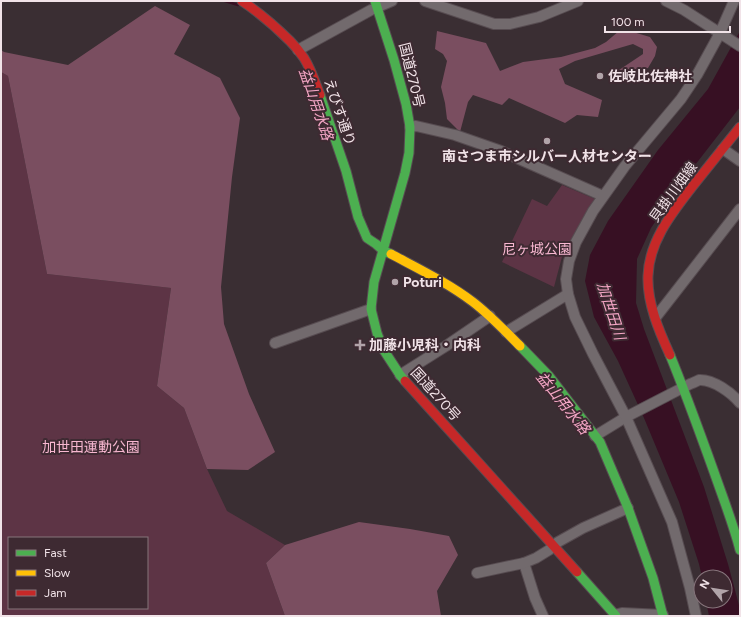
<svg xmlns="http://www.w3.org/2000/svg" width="741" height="617" font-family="Figtree,'Noto Sans JP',sans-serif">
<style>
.green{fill:#5d3445;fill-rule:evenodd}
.forest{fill:#7a4e60}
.water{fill:#371023}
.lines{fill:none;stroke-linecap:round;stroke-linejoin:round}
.stream{stroke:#371023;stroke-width:2.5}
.street-casing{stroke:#574c51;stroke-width:12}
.fast-casing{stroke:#574c51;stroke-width:11}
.slow-casing{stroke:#574c51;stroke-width:11}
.jam-casing{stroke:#574c51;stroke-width:11}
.street{stroke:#726a6d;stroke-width:10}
.fast{stroke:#4caf50;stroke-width:9}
.slow{stroke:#ffc107;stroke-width:9}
.jam{stroke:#c62828;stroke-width:9}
.poi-dot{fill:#b1a4a9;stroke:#3e2a32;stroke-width:1.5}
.labels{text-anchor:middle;stroke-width:4;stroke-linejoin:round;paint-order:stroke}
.street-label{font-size:14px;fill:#f1e3e8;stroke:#3e2a32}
.poi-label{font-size:14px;font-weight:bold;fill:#f1e3e8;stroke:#3e2a32;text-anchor:start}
.park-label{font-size:14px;fill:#f7b7d0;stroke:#3e2a32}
.water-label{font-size:15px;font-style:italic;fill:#f4a6c5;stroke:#3e2a32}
</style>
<rect width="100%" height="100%" fill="#3a2e33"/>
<g class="green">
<path d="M1,72L8,76L47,274L171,288L157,386L184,408L207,469L227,511L285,545L266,563L285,616H1ZM9,538H147V608H9Z"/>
<polygon points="562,185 595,199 563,253 554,287 502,262 532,199 547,206"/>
</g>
<g class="forest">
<polygon points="155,6 190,25 174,54 220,78 240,118 232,177 221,287 224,324 249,394 275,452 248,470 207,469 184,408 157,386 171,288 47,274 8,76 1,72 1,50 4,52 68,65"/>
<polygon points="437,31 486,43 500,71 523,62 561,57 595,48 606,42 619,31 633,32 650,37 657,47 655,56 648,68 633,72 619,70 643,54 643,49 633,44 575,61 559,69 565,84 602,100 598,117 577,115 565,123 509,98 502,105 473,95 468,102 460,132 447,119 445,103 441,87 447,61 443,54 435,49"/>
<polygon points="359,522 410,529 449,536 458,555 437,591 441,616 285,616 266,563 285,545"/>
</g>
<polygon class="water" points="740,31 740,107 685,178 651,228 637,259 636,303 644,329 704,487 728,564 740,609 740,616 709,616 706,601 725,601 725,577 702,577 699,564 679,502 644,418 618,361 594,317 585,281 590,255 608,221 658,150 708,89"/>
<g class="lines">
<polyline class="stream" points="225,1 238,5"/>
<defs>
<g id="street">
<polyline points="425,1 494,24 510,24 539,17 578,1"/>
<polyline points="666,1 684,10 740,46"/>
<polyline points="298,50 371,10 392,1"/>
<polyline points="410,127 416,126 455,135 501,151 603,196"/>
<polyline points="723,149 740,161"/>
<polyline points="656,317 740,209"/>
<polyline points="506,332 568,294"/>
<polyline points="275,343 371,309"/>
<polyline points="400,375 446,346 490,316"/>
<path d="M595,436L626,417L690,384C693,383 697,381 699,380C713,379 732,393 740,403"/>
<polyline points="524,563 535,598 543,616"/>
<polyline points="477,573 524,563 536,558 549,550 558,542 583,528 628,508"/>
<polyline points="614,615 622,613 663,615"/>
<polyline points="696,616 690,588 672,522 626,417 593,354 575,317 568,294 566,279 569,261 576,242 593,211 625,166 681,99 697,75 720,33 734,1"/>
</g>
<g id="fast">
<polyline points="375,1 394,60 406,104 410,127 409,153 405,173 374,282 371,309 377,333 383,349 400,375 405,381"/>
<polyline points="320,95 346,171 358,217 367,238 376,244 384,251 391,254"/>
<polyline points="520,346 549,376 600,442 628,508 653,578 663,616"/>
<path d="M670,355C686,394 700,433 714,472C723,498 733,523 740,550"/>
<polyline points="577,572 616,616"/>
</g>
<path id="slow" d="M391,254C419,269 448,283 473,302C490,315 505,331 520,346"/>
<g id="jam">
<path d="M242,1C260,13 275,26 290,41C295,46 300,52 304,58C311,69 315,82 320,95"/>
<path d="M670,355C659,331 647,303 648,276C649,241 672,213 692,187C708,167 724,147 740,127"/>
<polyline points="405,381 577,572"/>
</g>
</defs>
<use href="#street" class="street-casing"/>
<use href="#fast" class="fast-casing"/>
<use href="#slow" class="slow-casing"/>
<use href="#jam" class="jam-casing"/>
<use href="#street" class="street"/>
<use href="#fast" class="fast"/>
<use href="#slow" class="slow"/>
<use href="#jam" class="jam"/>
</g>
<g class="poi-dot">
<circle cx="600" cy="76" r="4"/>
<circle cx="547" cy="141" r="4"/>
<circle cx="395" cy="282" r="4"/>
<path d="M358 339h4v4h4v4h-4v4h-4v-4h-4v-4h4z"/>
</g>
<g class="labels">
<g class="street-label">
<text transform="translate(412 75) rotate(76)" y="5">国道270号</text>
<text transform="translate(340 112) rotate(71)" y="5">えびす通り</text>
<text transform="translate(673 192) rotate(-54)" y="5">貝掛川畑線</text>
<text transform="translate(436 394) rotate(48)" y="5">国道270号</text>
</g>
<g class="poi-label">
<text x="608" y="81">佐岐比佐神社</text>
<text x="547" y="161" text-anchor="middle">南さつま市シルバー人材センター</text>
<text x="403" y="287">Poturi</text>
<text x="369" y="350">加藤小児科・内科</text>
</g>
<g class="park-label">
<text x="537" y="254">尼ヶ城公園</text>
<text x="91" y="452">加世田運動公園</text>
</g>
<g class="water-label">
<text transform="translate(316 104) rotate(71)" y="5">益山用水路</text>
<text transform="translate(611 311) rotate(72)" y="5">加世田川</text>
<text transform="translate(563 403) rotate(51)" y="5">益山用水路</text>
</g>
</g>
<rect width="741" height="617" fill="none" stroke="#f1e3e8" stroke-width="4"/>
<rect x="8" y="537" width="140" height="72" fill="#3e2a32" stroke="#86747b"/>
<rect x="16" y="550" width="20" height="6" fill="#4caf50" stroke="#86747b"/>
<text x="44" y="557" font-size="12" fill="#f1e3e8">Fast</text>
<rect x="16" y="570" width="20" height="6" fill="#ffc107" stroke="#86747b"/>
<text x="44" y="577" font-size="12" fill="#f1e3e8">Slow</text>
<rect x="16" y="590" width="20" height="6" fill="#c62828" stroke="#86747b"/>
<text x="44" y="597" font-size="12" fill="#f1e3e8">Jam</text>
<g transform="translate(713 589) rotate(300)"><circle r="19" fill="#3e2a32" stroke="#86747b"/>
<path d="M0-3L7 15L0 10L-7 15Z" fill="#b1a4a9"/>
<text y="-6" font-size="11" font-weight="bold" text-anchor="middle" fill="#f1e3e8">N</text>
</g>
<path d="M605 26v6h125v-6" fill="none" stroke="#f1e3e8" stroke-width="2"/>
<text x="611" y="26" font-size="12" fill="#f1e3e8" stroke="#3e2a32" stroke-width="3" paint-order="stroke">100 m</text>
</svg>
